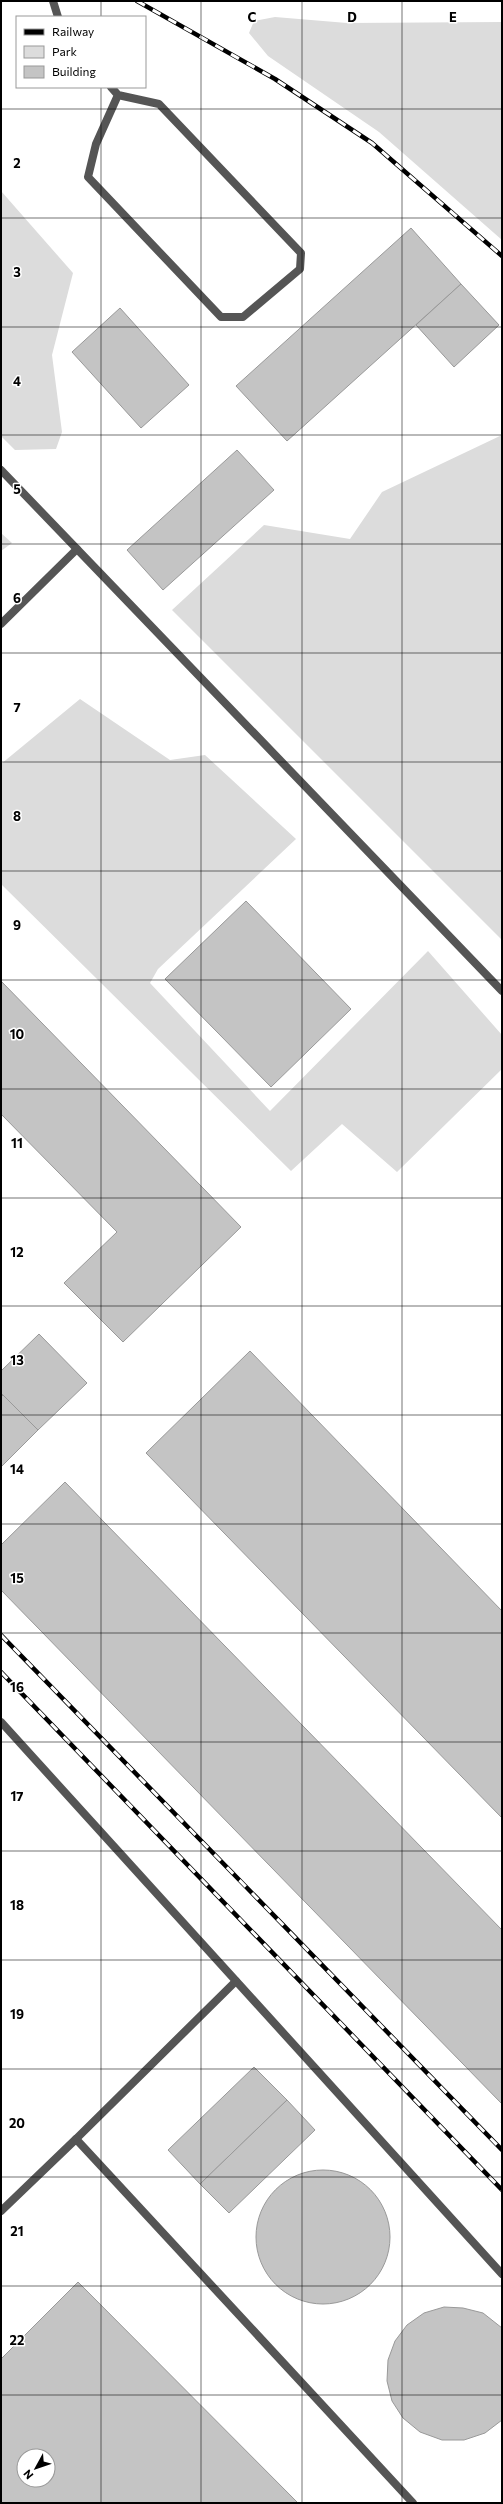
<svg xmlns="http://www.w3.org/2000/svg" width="503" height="2504" font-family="Commissioner,sans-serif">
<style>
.green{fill:#dcdcdc}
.building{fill:#c4c4c4;stroke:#999;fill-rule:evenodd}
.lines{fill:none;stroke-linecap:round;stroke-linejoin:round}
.service{stroke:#555;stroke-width:8}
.rail-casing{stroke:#000;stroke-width:4.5}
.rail{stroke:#fff;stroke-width:3;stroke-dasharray:9;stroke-linecap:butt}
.grid{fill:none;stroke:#000;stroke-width:1;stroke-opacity:0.55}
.grid-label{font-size:13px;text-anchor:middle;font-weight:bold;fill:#000;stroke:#fff;stroke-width:3;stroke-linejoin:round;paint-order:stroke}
</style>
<rect width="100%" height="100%" fill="#fff"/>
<g class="green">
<polygon points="275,17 347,23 502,22 502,240 379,132 268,56 249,33 254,21"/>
<polygon points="1,191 73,273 52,355 62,432 56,449 15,450 1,436"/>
<polygon points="502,435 502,940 172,610 264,525 350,539 382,492"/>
<polygon points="1,533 12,543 1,551"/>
<polygon points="80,699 170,760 205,755 296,839 158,969 150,983 270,1111 428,951 502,1035 502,1069 397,1172 342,1124 291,1171 1,884 1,764"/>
</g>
<g class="building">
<polygon points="411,228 461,284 287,441 236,386"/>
<polygon points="461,284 499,325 454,367 416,325"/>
<polygon points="120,308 189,385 141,428 72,352"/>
<polygon points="237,450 274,490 163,590 127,550"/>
<polygon points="246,901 351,1009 271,1087 165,979"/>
<polygon points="1,981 241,1227 123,1342 64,1283 117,1232 1,1114"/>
<polygon points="39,1334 87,1383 38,1430 1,1393 1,1371"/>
<polygon points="250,1351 502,1611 502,1818 146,1453"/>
<polygon points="3,1395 38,1430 1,1467 1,1397"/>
<polygon points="65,1482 502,1930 502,2104 1,1590 1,1545"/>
<polygon points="254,2067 287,2100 200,2184 168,2150"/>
<polygon points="287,2100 315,2130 229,2213 200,2184"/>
<circle cx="323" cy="2237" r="67"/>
<path d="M78,2282L298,2503H1V2359ZM24,2456H48V2480H24Z"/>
<polygon points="444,2307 463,2308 483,2313 502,2328 502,2420 485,2433 464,2440 442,2440 420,2432 403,2418 392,2401 387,2381 388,2360 395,2341 407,2325 424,2313"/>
</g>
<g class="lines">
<g class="service">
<polyline points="53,1 58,17"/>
<polyline points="111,87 118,95 159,104 301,253 300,269 243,317 221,317 88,177 96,144 118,95"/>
<polyline points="1,470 502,991"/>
<polyline points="1,624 77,549"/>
<polyline points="1,1722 502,2274"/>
<polyline points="76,2139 236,1981"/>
<polyline points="1,2211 76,2139 413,2503"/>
</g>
<defs>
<g id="rail">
<polyline points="137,1 275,79 372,143 502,256"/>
<polyline points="1,1635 502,2150"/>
<polyline points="1,1672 502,2190"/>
</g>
</defs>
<use href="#rail" class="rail-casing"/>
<use href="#rail" class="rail"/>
</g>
<path class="grid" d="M101,1V17M201,1V2503M302,1V2503M402,1V2503M101,87V2503M1,109H502M1,218H502M1,327H502M1,435H502M1,544H502M1,653H502M1,762H502M1,871H502M1,980H502M1,1089H502M1,1198H502M1,1306H502M1,1415H502M1,1524H502M1,1633H502M1,1742H502M1,1851H502M1,1960H502M1,2069H502M1,2177H502M1,2286H502M1,2395H502"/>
<g class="grid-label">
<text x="252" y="22">C</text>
<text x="352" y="22">D</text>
<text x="453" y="22">E</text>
<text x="17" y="168">2</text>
<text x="17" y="277">3</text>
<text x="17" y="386">4</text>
<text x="17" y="494">5</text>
<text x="17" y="603">6</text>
<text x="17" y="712">7</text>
<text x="17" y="821">8</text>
<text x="17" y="930">9</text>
<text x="17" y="1039">10</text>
<text x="17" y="1148">11</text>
<text x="17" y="1257">12</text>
<text x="17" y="1365">13</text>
<text x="17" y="1474">14</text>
<text x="17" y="1583">15</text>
<text x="17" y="1692">16</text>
<text x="17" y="1801">17</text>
<text x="17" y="1910">18</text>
<text x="17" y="2019">19</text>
<text x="17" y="2128">20</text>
<text x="17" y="2236">21</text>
<text x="17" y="2345">22</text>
</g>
<rect width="503" height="2504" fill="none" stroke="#000000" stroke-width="4"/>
<rect x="16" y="16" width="130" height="72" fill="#ffffff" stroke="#999999"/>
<rect x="24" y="29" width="20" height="6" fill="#000000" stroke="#999999"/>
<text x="52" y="36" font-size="12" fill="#000000">Railway</text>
<rect x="24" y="46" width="20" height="12" fill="#dcdcdc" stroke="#999999"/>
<text x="52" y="56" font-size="12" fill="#000000">Park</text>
<rect x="24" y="66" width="20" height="12" fill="#c4c4c4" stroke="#999999"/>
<text x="52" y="76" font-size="12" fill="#000000">Building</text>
<g transform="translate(36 2468) rotate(230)"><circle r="19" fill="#ffffff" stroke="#999999"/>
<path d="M0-3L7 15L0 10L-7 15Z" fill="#000000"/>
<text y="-6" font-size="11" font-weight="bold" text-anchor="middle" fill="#000000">N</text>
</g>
</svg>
